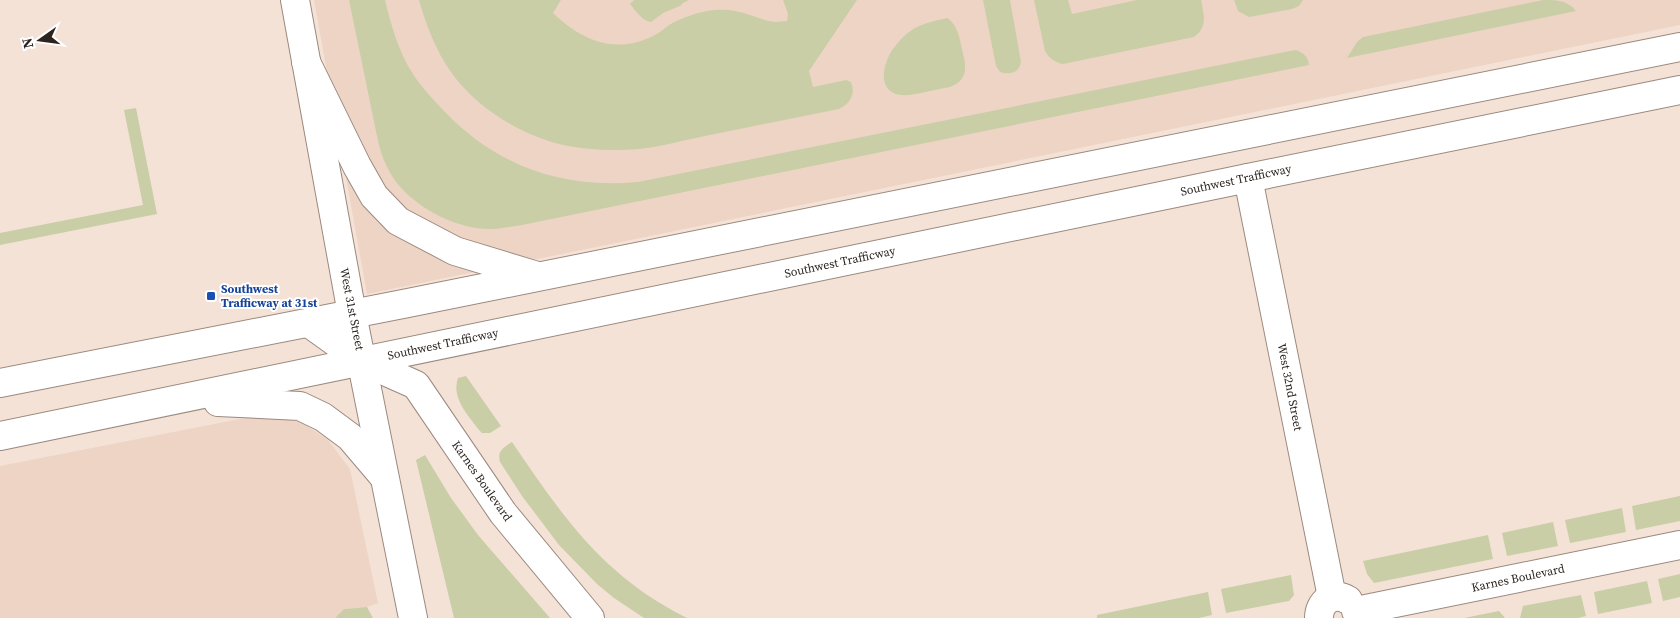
<svg xmlns="http://www.w3.org/2000/svg" width="1680" height="618" font-family="'Source Serif 4',serif">
<style>
.built{fill:#eed4c5}
.green{fill:#c9cea7}
.lines{fill:none;stroke-linecap:round;stroke-linejoin:round}
.minor-casing{stroke:#9b897f;stroke-width:30}
.secondary-casing{stroke:#9b897f;stroke-width:30}
.primary-casing{stroke:#9b897f;stroke-width:30}
.minor{stroke:#fff;stroke-width:28}
.secondary{stroke:#fff;stroke-width:28}
.primary{stroke:#fff;stroke-width:28}
.transit-dot{fill:#1a4fb4;stroke:#fff;stroke-width:2}
.labels{text-anchor:middle;stroke-width:4;stroke-linejoin:round;paint-order:stroke}
.street-label{font-size:12px;fill:#2a231f;stroke:#fff}
.transit-label{font-size:12px;font-weight:bold;fill:#164399;stroke:#fff;text-anchor:start}
</style>
<rect width="100%" height="100%" fill="#f5e2d7"/>
<g class="built">
<polygon points="314,0 1680,0 1680,25 367,294"/>
<polygon points="255,416 300,421 328,440 350,469 378,603 367,607 344,609 335,618 0,618 0,466"/>
</g>
<g class="green">
<path d="M349,0H385C391,25 399,53 413,74C422,88 434,100 445,112C498,167 563,189 638,182L1295,50C1303,52 1308,56 1309,65L522,225C512,226 502,229 492,229C456,230 411,206 392,176C385,165 381,153 378,141Z"/>
<path d="M419,0H561L553,13C581,40 615,55 653,36C659,33 664,29 669,25C683,17 700,11 716,10C727,9 739,11 750,15C758,17 767,22 776,22C779,22 783,21 787,21L788,14L783,0H857L809,71L813,87L846,80L851,82C856,94 850,104 839,109C794,118 750,127 705,136C684,140 661,147 639,149C614,151 587,150 563,145C521,135 476,108 451,72C436,51 426,25 419,0Z"/>
<path d="M634,0H689L681,4L682,5L663,13L651,22C642,21 636,11 630,4Z"/>
<path d="M983,0H1010L1021,62C1019,73 1010,75 1000,72L996,66Z"/>
<path d="M1034,0H1068L1072,14L1137,0H1201C1204,15 1208,27 1194,37L1063,64C1054,62 1050,59 1045,51Z"/>
<polygon points="1234,0 1303,0 1299,6 1292,9 1249,17 1238,11"/>
<path d="M1543,0C1557,0 1567,0 1576,11L1347,58L1357,42L1363,37Z"/>
<path d="M948,18C958,27 959,36 962,49C964,59 969,72 960,81C953,88 943,88 935,90C924,92 912,96 901,95C876,92 883,63 893,49C911,26 920,24 948,18Z"/>
<polygon points="136,108 157,214 0,245 0,233 143,205 124,110"/>
<path d="M466,376L501,426L490,433H482L479,430C468,415 451,398 458,378Z"/>
<path d="M512,442C563,517 603,576 687,618H644L614,598L597,584L559,545L522,496L500,462C497,451 503,448 512,442Z"/>
<polygon points="425,455 451,498 478,535 550,618 454,618 416,460"/>
<polygon points="1680,496 1680,521 1636,530 1632,506"/>
<polygon points="1622,508 1626,532 1570,543 1565,520"/>
<polygon points="1553,522 1558,546 1507,556 1502,533"/>
<polygon points="1488,535 1493,559 1374,583 1367,574 1363,561"/>
<polygon points="1680,574 1680,597 1663,601 1658,579"/>
<polygon points="1291,575 1294,595 1289,601 1226,613 1221,589"/>
<polygon points="1647,581 1652,603 1598,614 1594,592"/>
<polygon points="1208,592 1212,615 1199,618 1097,618 1097,615"/>
<polygon points="1581,595 1586,616 1578,618 1520,618 1523,606"/>
<polygon points="367,607 373,618 335,618 344,609"/>
<polygon points="1499,611 1505,618 1464,618"/>
</g>
<g class="lines">
<defs>
<g id="minor">
<polyline points="1248,178 1332,597"/>
<polyline points="362,361 416,385 503,513 590,618"/>
<polyline points="1356,611 1680,545"/>
<path d="M1319,618C1319,602 1333,591 1348,600"/>
</g>
<polyline id="secondary" points="295,0 352,314 413,618"/>
<g id="primary">
<polyline points="306,62 357,166 374,196 398,221 455,251 534,275"/>
<polyline points="309,323 362,361"/>
<polyline points="0,383 408,303 1680,47"/>
<polyline points="218,402 300,406 323,417 350,437 384,477"/>
<polyline points="0,436 1248,178 1680,90"/>
</g>
</defs>
<use href="#minor" class="minor-casing"/>
<use href="#secondary" class="secondary-casing"/>
<use href="#primary" class="primary-casing"/>
<use href="#minor" class="minor"/>
<use href="#secondary" class="secondary"/>
<use href="#primary" class="primary"/>
</g>
<rect class="transit-dot" x="206" y="291" width="10" height="10" rx="2.5"/>
<g class="labels">
<g class="street-label">
<text transform="translate(1236 180) rotate(-12)" y="4">Southwest Trafficway</text>
<text transform="translate(840 262) rotate(-12)" y="4">Southwest Trafficway</text>
<text transform="translate(352 309) rotate(79)" y="4">West 31st Street</text>
<text transform="translate(443 344) rotate(-12)" y="4">Southwest Trafficway</text>
<text transform="translate(1290 387) rotate(79)" y="4">West 32nd Street</text>
<text transform="translate(482 481) rotate(55)" y="4">Karnes Boulevard</text>
<text transform="translate(1518 578) rotate(-12)" y="4">Karnes Boulevard</text>
</g>
<g class="transit-label">
<text x="221" y="293">Southwest<tspan x="221" dy="14">Trafficway at 31st</tspan></text>
</g>
</g>
<g transform="translate(40 40) rotate(256)" stroke="#ffffff" stroke-width="4" paint-order="stroke">
<path d="M0-4L9 19L0 12L-9 19Z" fill="#2a231f"/>
<text y="-8" font-size="14" font-weight="bold" text-anchor="middle" fill="#2a231f">N</text>
</g>
</svg>
